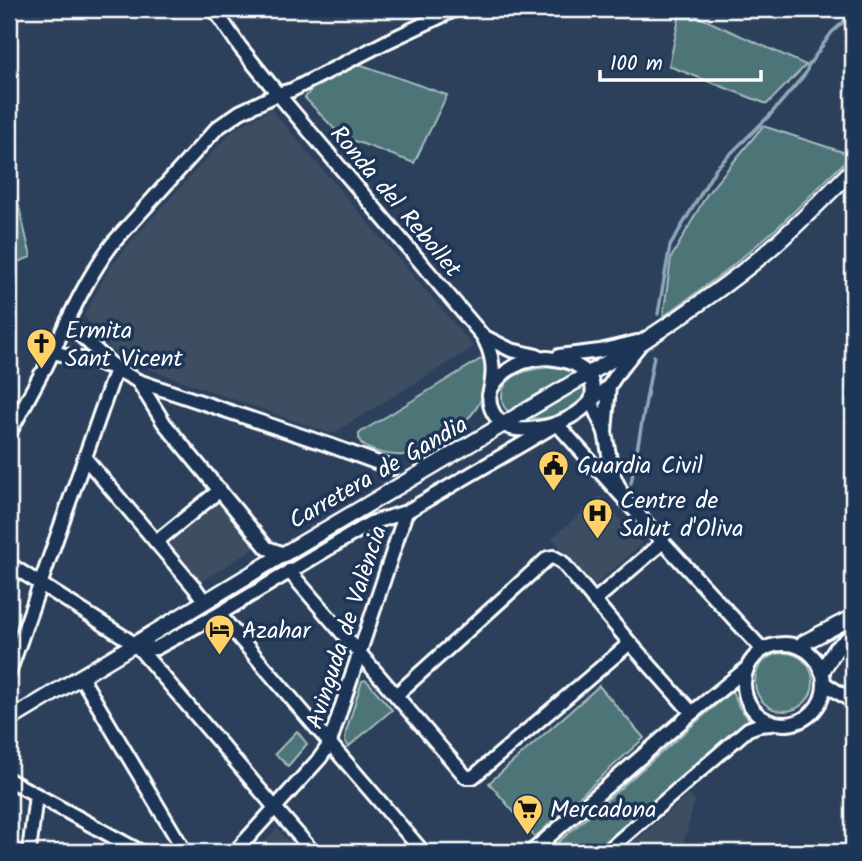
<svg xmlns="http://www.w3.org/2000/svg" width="862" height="861" font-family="Kalam,sans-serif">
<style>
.built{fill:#3e4d62}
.green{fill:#4d7478;stroke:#a6babc;stroke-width:2}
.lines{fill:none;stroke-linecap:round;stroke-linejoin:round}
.stream{stroke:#8ea8b9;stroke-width:3.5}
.minor-casing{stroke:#fff;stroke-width:18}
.major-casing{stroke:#fff;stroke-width:19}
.minor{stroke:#1d3557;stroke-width:12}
.major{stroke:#1d3557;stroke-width:14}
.labels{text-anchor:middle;stroke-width:7;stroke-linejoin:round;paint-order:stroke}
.street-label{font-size:24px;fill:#fff;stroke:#1d3557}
.poi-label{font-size:24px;fill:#fff;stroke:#1d3557;text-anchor:start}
</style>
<rect width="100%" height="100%" fill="#2c405c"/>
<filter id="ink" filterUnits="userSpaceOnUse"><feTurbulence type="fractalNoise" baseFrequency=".0143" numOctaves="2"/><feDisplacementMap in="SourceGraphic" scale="14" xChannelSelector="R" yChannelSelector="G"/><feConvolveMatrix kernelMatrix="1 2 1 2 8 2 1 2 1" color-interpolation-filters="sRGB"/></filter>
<g filter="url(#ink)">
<g class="built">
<polygon points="271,109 474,347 332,434 120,359 84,316 108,270 132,240 233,130"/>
<polygon points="600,496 642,544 593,587 552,538"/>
<polygon points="219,501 257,547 200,582 168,543"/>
<polygon points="689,795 695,801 681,852 622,852"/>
<polygon points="277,828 298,852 256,852"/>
</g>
<g class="green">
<polygon points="681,9 806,65 767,104 669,66"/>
<polygon points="359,64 447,95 414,163 341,136 305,98 317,81"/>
<polygon points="763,126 852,155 778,227 726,271 663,317 671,258 707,194"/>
<polygon points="9,178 12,178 31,257 13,264 9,257"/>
<path d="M484,357C491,379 483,406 465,421C456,427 446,432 437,438C427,444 416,453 403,455C393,456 369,452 362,444C359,441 359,439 359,434L361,432Z"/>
<path d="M555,367L573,371L574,374L509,412C504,408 502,405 502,398C501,372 536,368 555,367Z"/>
<path d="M581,386H584C593,412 549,419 532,419L531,416Z"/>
<circle cx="784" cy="682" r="29"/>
<polygon points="365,680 368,682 392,710 348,747 345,740 346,732 361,684 362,681"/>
<polygon points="599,686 644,738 535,837 489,783"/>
<polygon points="732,691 739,707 749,719 595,852 547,852"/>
<polygon points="297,731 307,744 288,766 275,754"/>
</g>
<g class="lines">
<g class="stream">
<polyline points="658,314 670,246 716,168 770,115 806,73 808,66 832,32 853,14"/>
<polyline points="631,483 654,356"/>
</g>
<defs>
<g id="minor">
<path d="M214,9L240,47L278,94L482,335C494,355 495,372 489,395"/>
<polyline points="67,322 116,369 138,381 329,445 392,468"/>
<polyline points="483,336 511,350 537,356"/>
<polyline points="53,352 112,367"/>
<polyline points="559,356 600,351 637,342"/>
<path d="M547,358C572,360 600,370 591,401C578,415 562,423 544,427C533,429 521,431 511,428C497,423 487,408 490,393C493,382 505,371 515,366C525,360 536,359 547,358Z"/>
<path d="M45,368C66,325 84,281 113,243L217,128L240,112L278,94L292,90L386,42L456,9"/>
<polyline points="138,381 164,423 267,548 284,554"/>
<polyline points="605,432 609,386"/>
<polyline points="9,434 41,374"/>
<polyline points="85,458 195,588 205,602"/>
<polyline points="620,489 615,479 610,460 605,432 591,401 609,386 619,371 639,346"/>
<polyline points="156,542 220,490"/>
<polyline points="9,564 135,644 144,649 156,648 219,614 371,523 406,512 557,424 663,542 762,649"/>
<polyline points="289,571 466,777 473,777 630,643"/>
<polyline points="594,601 663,542"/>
<polyline points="219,614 423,852"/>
<circle cx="784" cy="684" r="40"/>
<polyline points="136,645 313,852"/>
<polyline points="9,673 116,369"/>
<polyline points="81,677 185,852"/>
<polyline points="824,683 853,702"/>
<polyline points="396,695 548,558 553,557 562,562 630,643 692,713"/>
<polyline points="9,780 141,852"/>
<polyline points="29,852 36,795"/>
<polyline points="235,852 320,758 329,745 406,512"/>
<polyline points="531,852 692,713 746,669"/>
<polyline points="606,852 748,729 759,725 772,724"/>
</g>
<g id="major">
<polyline points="800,646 805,642 853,617"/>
<polyline points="822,671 836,649 853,635"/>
<path d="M9,720L284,554L644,341C685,314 725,287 763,255C795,228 824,198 853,169"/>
</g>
</defs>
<use href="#minor" class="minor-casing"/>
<use href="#major" class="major-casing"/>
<use href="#minor" class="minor"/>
<use href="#major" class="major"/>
</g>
</g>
<defs>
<symbol id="church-pin" viewBox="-11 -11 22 30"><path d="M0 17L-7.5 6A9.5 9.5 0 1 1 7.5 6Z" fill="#ffd166" stroke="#1d3557"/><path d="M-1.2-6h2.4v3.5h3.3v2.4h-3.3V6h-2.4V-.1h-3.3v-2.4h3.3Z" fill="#111"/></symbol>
<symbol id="civic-pin" viewBox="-11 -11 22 30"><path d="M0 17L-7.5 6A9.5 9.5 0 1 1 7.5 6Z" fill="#ffd166" stroke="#1d3557"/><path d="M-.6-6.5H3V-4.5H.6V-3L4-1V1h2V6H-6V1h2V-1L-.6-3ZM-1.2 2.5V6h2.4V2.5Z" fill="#111"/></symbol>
<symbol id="hospital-pin" viewBox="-11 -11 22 30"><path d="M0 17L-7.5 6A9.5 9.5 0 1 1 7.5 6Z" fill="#ffd166" stroke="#1d3557"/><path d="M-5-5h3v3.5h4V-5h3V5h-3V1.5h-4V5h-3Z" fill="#111"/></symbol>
<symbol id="hotel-pin" viewBox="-11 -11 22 30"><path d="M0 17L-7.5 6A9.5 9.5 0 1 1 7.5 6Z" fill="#ffd166" stroke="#1d3557"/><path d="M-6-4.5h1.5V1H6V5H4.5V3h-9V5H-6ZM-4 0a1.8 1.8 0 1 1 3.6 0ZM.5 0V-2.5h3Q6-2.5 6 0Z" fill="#111"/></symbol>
<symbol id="supermarket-pin" viewBox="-11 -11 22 30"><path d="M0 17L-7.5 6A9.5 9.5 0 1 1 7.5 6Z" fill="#ffd166" stroke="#1d3557"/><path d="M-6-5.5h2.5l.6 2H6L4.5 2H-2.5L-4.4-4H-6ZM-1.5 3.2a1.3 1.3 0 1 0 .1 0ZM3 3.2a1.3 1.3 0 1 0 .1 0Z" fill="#111"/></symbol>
</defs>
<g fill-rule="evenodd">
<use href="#church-pin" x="24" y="326" width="35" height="47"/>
<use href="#civic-pin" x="536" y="448" width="35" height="47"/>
<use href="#hospital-pin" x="580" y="496" width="35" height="47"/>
<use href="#hotel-pin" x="202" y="612" width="35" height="47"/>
<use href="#supermarket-pin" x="510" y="792" width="35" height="47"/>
</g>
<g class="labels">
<g class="street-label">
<text transform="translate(396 201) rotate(50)" y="8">Ronda del Rebollet</text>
<text transform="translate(378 472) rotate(-30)" y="8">Carretera de Gandia</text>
<text transform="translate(346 627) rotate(-72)" y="8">Avinguda de València</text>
</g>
<g class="poi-label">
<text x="65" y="338">Ermita<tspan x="65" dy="28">Sant Vicent</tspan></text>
<text x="577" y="473">Guardia Civil</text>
<text x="620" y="508">Centre de<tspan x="620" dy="28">Salut d'Oliva</tspan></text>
<text x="242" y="638">Azahar</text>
<text x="550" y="817">Mercadona</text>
</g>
</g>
<rect width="862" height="861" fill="none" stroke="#1d3557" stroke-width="35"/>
<rect x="18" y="18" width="827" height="826" fill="none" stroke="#fff" stroke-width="2.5" filter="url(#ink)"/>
<path d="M600 70v10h161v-10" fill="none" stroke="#ffffff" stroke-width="3.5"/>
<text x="610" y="70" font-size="21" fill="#ffffff" stroke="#1d3557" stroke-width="5" paint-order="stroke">100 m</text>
</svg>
